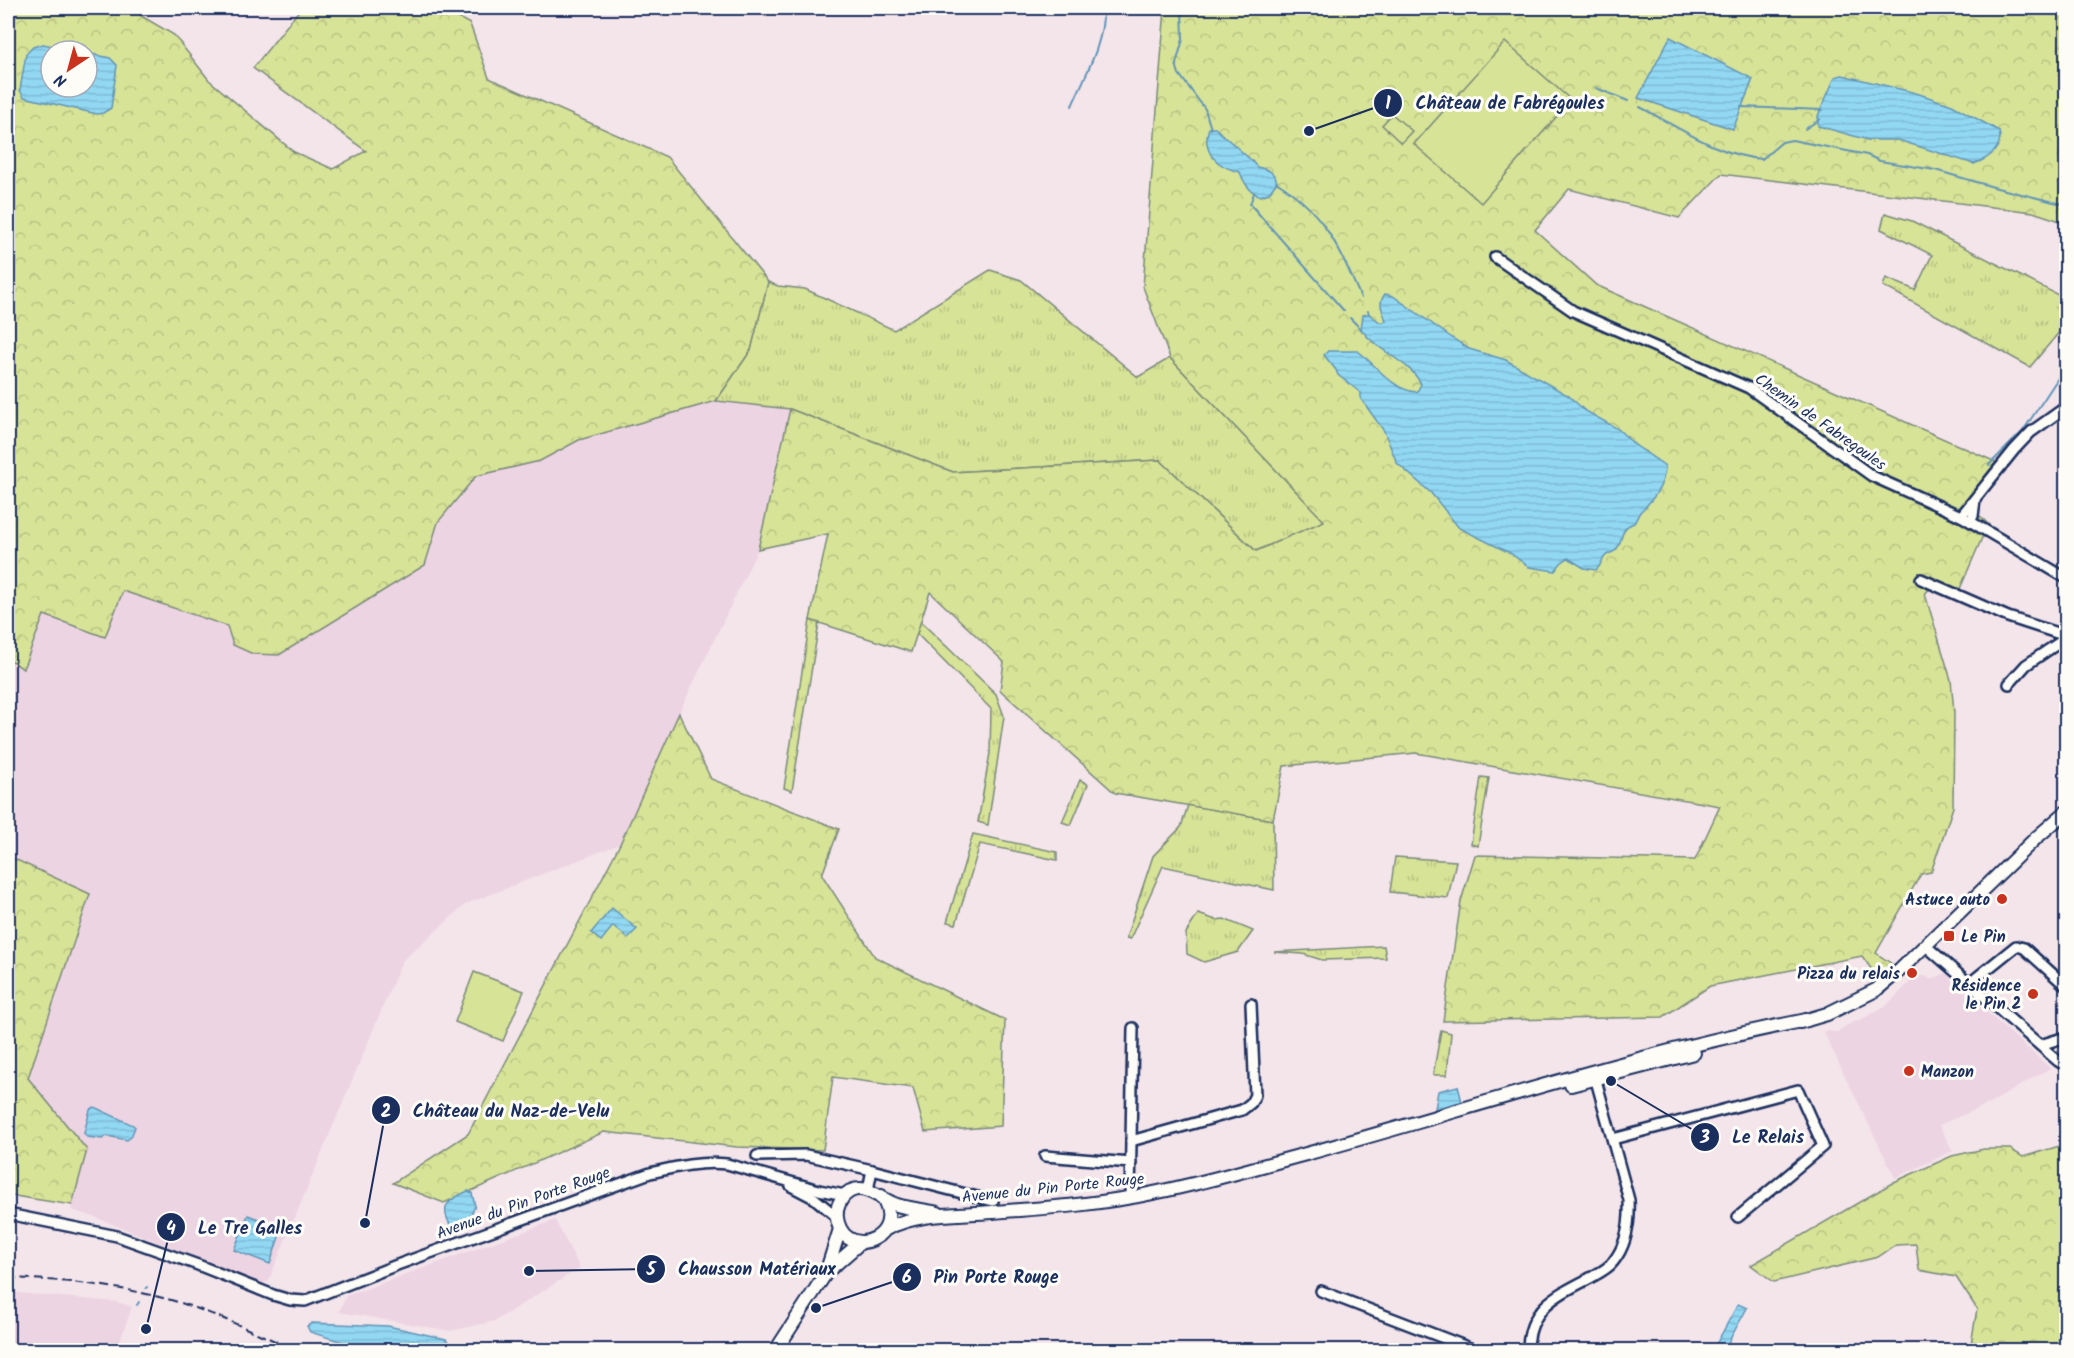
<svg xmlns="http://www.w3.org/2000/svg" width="2074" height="1358" font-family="Kalam,sans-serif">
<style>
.built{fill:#edd4e2}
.grass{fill:url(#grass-tufts);stroke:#79897a;stroke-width:1.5}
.forest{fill:url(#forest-crowns);stroke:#79897a;stroke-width:1.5;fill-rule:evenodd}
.pitch{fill:#d7e396;stroke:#79897a;stroke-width:1.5}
.water{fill:url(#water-rules);stroke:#6294b7;stroke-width:1.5}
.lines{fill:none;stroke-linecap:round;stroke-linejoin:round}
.stream{stroke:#6294b7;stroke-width:2}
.minor-casing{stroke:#1b2f5e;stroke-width:14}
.major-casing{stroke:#1b2f5e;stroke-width:16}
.minor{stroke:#fdfcf7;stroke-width:9}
.major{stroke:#fdfcf7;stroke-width:12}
.rail{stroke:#1b2f5e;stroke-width:2;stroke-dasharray:9 4.5;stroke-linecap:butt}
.poi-dot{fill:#c8321e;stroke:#fdfcf7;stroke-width:2}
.labels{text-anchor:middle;stroke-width:6;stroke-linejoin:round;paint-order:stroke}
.street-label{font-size:16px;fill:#1b2f5e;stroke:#fdfcf7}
.poi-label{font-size:16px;font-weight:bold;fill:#1b2f5e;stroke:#fdfcf7;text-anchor:end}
.leader{fill:none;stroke:#1b2f5e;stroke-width:2}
.callout-dot{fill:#1b2f5e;stroke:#fdfcf7;stroke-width:2}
.mark-label{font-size:18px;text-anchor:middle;font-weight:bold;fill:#fff}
.callout-label{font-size:18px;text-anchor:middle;font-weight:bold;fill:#1b2f5e;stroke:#fdfcf7;stroke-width:6;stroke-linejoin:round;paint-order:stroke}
</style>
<defs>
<pattern id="grass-tufts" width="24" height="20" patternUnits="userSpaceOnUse" patternTransform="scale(1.5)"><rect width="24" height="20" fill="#d7e396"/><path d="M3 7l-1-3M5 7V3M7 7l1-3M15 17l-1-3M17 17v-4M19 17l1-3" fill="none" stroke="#b8c384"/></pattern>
<pattern id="forest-crowns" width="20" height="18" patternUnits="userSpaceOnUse" patternTransform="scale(1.5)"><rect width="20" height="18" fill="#d7e396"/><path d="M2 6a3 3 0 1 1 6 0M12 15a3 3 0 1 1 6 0" fill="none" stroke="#b8c384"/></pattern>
<pattern id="water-rules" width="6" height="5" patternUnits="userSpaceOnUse" patternTransform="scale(1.5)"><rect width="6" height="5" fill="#92d8f3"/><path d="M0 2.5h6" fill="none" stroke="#7dbad3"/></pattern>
</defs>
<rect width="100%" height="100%" fill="#f4e5eb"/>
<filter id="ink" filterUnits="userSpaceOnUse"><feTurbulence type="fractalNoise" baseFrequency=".0167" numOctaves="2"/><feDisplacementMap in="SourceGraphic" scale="12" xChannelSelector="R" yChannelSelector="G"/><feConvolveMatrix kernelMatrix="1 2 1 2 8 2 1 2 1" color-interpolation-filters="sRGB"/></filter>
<g filter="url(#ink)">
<g class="built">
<polygon points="716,401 790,409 758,549 679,713 620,844 466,904 402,961 268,1282 262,1283 94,1217 71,1210 87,1150 28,1078 90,894 10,857 8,854 8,658 24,668 44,615 123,591 227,626 233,645 253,654 279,655 425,565 438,522 476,476 540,461 579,440"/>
<polygon points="1947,972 1952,980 1983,1009 2050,1068 1991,1103 1939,1125 1953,1151 1895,1178 1823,1031 1837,1032 1847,1025 1866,1017 1886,1006 1912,980 1921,976 1926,976 1931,980"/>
<polygon points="555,1220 580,1268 495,1321 451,1331 339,1312 346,1296"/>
<polygon points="8,1292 117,1302 132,1307 117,1350 8,1350"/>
</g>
<g class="grass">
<polygon points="1885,213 1912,221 2066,299 2066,324 2030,367 1883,286 1886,278 1915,290 1932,255 1881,229"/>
<polygon points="990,270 1021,280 1138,377 1170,358 1325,521 1256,551 1160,460 953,472 790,409 716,401 751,350 768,282 778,286 805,289 894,330"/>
<polygon points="810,620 819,623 792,791 784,788"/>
<polygon points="920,621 996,694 1004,716 988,825 978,822 990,753 991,709 917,634"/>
<polygon points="1481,777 1489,778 1478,846 1471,844"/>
<polygon points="1080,780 1088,784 1071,825 1062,822"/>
<polygon points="1188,805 1273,820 1274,890 1163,866 1130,939 1126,938 1153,856 1181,827"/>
<polygon points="973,834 1057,852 1057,860 980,844 956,924 947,922"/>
<polygon points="1395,857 1456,861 1448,898 1390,892"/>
<polygon points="1198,914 1216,920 1224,919 1253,931 1238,952 1204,962 1187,954 1186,933"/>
<polygon points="1384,946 1386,958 1322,960 1303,954 1274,952"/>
<polygon points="1441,1030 1451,1033 1447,1075 1433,1075"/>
</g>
<g class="forest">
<path d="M8,8H128L174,35L209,80L294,152L333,169L366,151L253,68L301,8H440L470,24L489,78L667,157L768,282L751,350L716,401L579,440L540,461L476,476L438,522L425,565L279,655L253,654L233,645L227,626L123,591L105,637L44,615L23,669L8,658ZM51,51H87V87H51Z"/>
<polygon points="1165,8 2066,8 2066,223 2033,212 1721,174 1679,218 1569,189 1535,230 1596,285 1996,462 1966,502 1988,524 1956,598 1931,587 1925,594 1951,680 1954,712 1953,807 1931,872 1921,874 1876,953 1895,966 1875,974 1862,956 1710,986 1663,1017 1443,1021 1461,901 1475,855 1695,860 1720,806 1416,753 1284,766 1273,820 1115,793 1000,690 1004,662 930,592 911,652 810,620 828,534 758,549 790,409 953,472 1160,460 1256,551 1324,521 1170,358 1143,287"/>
<polygon points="679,713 711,779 839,829 822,875 875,957 1005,1020 1001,1126 925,1132 913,1088 833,1077 823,1150 737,1147 604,1132 444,1203 393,1183 468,1134 620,844"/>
<polygon points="8,854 10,857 90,894 28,1078 87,1150 72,1205 8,1195"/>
<polygon points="2066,1144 2066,1331 2062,1333 2059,1350 1970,1350 1977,1309 1956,1277 1919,1270 1916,1244 1896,1245 1878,1257 1774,1282 1751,1265 1894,1182 1952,1156 1984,1149 2010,1149 2023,1157"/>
</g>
<g class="pitch">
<polygon points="1505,42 1571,100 1481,203 1414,144"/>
<polygon points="1392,114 1412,131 1401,143 1382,125"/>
<polygon points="474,972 524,991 503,1041 455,1022"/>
</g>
<g class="water">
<polygon points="1670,37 1753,79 1733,129 1638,98"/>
<polygon points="43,44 76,51 51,51 51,87 87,87 87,53 110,58 117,65 111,108 103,113 97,114 24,97 20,90 26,54 33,47"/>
<path d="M1842,75L1916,93L1952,105L1999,131C2004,148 1988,159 1974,164L1898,140H1868L1818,126V116L1835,77Z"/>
<path d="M1209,128H1215L1251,160L1257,167C1267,169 1274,171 1277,182L1269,193L1260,196C1249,191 1244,183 1240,172C1217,167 1201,152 1209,128Z"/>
<path d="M1385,294L1393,296L1455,340L1469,349L1506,360L1569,396L1584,410L1618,429L1635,445L1665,466C1665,484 1654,499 1641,511C1638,514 1637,519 1634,523C1619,528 1624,539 1616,550C1612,554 1606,553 1604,558C1600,563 1602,565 1596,570L1584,568L1568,558L1561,563L1555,571L1529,567L1510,553L1459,528L1431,493L1397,463L1384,431L1361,399V393L1338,375L1336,370L1324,355L1328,351H1358C1376,365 1393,391 1417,392L1421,384C1410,361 1377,352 1361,329L1363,315L1369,314L1381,323L1386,321C1383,310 1377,305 1385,294Z"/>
<polygon points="612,908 637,929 628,938 613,926 601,941 591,933"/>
<polygon points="1458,1086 1462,1102 1435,1109 1438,1091"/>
<polygon points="94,1107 133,1125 135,1127 131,1137 127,1140 107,1136 102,1139 87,1137 84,1133 90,1110"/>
<path d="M468,1191L472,1193L475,1206L468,1221L451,1226C438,1205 450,1199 468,1191Z"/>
<polygon points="248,1215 282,1228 270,1264 234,1250"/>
<polygon points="1738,1304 1747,1308 1724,1350 1713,1350"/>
<polygon points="312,1323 388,1326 446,1339 454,1350 368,1350 310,1332 307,1326"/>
</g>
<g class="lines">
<g class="stream">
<polyline points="1182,8 1183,39 1176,64 1179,74 1205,109 1211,129"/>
<polyline points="1596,88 1628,101"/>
<path d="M1072,106C1085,76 1105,41 1103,8"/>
<path d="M1640,107C1678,127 1719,156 1762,159L1782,142L1792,140L1867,155L1880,161L1935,170L1997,188L2066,205"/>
<polyline points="1741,107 1823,110"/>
<polyline points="1805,129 1820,119"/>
<path d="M1276,182C1325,212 1339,248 1361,298"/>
<polyline points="1254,193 1250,204 1344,311"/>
<polyline points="1368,311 1369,314"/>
<polyline points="1350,318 1361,329"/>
<polyline points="1989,465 2023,431 2066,366"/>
<polyline points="146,1288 147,1287"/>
<polyline points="137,1305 139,1302"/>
</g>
<defs>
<g id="minor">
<polyline points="1495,257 1573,311 1749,388 1872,476 1961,516 2066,578"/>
<polyline points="1961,516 2014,450 2031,432 2066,407"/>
<polyline points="1970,521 1973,516 1975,500"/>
<polyline points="1921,579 2008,617 2066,636"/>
<polyline points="2009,684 2026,665 2066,638"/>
<polyline points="1926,946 2058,1061 2066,1066"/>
<polyline points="1970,983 2016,946 2024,948 2066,986"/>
<polyline points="2040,1045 2066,1037"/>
<polyline points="1613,1139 1798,1090 1823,1146 1738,1217"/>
<polyline points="1131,1141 1242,1110 1251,1103 1255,1095 1251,1004"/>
<polyline points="757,1156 806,1155 872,1170 993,1201"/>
<polyline points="1045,1156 1131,1163"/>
<polyline points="791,1186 814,1198 836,1216"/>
<polyline points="868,1190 872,1170"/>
<polyline points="1130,1198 1133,1028"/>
<path d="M8,1214L117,1236L198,1265L273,1295L290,1300L305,1301L397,1265L650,1173C676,1167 701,1161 727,1164L819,1190L845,1195"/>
<polyline points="1321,1291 1475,1350"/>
<path d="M1528,1350C1528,1308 1557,1295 1590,1278C1597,1274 1608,1269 1613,1262C1627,1245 1630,1221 1629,1200L1594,1073"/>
</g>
<g id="major">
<polyline points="1800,1022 1827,1014 1876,990 1900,970 2036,838 2066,812"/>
<polyline points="1571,1085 1694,1053"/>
<path d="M881,1196C909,1236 849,1261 838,1223C835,1213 837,1205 843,1197C861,1177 880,1200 897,1205C910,1209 925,1210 938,1213"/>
<path d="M886,1229C918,1212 957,1215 993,1212C1048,1208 1104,1204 1158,1192C1208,1182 1257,1167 1306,1154C1473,1108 1637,1053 1807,1020"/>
<polyline points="829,1270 861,1242"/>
<polyline points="776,1350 826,1273 840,1229"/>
</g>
</defs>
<use href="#minor" class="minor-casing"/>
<use href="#major" class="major-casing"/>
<use href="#minor" class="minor"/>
<use href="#major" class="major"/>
<g class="rail">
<path d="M8,1278C66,1280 125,1286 181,1303C221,1316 258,1334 296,1350"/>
<polyline points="1133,1350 1225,1350"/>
</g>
</g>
</g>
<g class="poi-dot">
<circle cx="2002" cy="899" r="6"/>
<rect x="1943" y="930" width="12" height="12" rx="3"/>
<circle cx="1912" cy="973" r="6"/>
<circle cx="2033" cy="994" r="6"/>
<circle cx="1909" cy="1071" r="6"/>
</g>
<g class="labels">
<g class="street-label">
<text transform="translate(1821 421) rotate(35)" y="6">Chemin de Fabregoules</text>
<text transform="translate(1053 1187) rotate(-6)" y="6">Avenue du Pin Porte Rouge</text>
<text transform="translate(523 1202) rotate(-20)" y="6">Avenue du Pin Porte Rouge</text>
</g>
<g class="poi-label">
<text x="1990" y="905">Astuce auto</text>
<text x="1961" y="942" text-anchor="start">Le Pin</text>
<text x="1900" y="979">Pizza du relais</text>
<text x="2021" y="991">Résidence<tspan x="2021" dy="18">le Pin 2</tspan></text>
<text x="1921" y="1077" text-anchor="start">Manzon</text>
</g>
</g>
<path class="leader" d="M1309 131L1388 103M365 1223L386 1110M1611 1081L1705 1137M146 1329L171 1227M529 1271L651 1269M816 1308L907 1277"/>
<g class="callout-dot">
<circle cx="1309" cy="131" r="6"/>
<circle cx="365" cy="1223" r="6"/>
<circle cx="1611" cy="1081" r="6"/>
<circle cx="146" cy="1329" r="6"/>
<circle cx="529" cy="1271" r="6"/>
<circle cx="816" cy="1308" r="6"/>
<circle cx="1388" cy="103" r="15"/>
<circle cx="386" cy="1110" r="15"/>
<circle cx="1705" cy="1137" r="15"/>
<circle cx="171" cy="1227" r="15"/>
<circle cx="651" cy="1269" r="15"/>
<circle cx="907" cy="1277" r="15"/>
</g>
<g class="mark-label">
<text x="1388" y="109">1</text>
<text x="386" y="1117">2</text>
<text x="1705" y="1143">3</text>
<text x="171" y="1234">4</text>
<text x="651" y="1275">5</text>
<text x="907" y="1283">6</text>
</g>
<g class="callout-label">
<text x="1510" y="109">Château de Fabrégoules</text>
<text x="511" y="1117">Château du Naz-de-Velu</text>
<text x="1768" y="1143">Le Relais</text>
<text x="250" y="1234">Le Tre Galles</text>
<text x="757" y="1275">Chausson Matériaux</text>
<text x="996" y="1283">Pin Porte Rouge</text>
</g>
<rect width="2074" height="1358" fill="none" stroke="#fdfcf7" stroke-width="30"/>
<rect x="15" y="15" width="2044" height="1328" fill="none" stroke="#1b2f5e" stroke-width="2" filter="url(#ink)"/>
<g transform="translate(69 69) rotate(216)"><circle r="28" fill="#fdfcf7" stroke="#a3aaba" stroke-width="1.5"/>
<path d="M0-4.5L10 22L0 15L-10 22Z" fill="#c8321e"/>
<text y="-9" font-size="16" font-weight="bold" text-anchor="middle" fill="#1b2f5e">N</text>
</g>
</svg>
